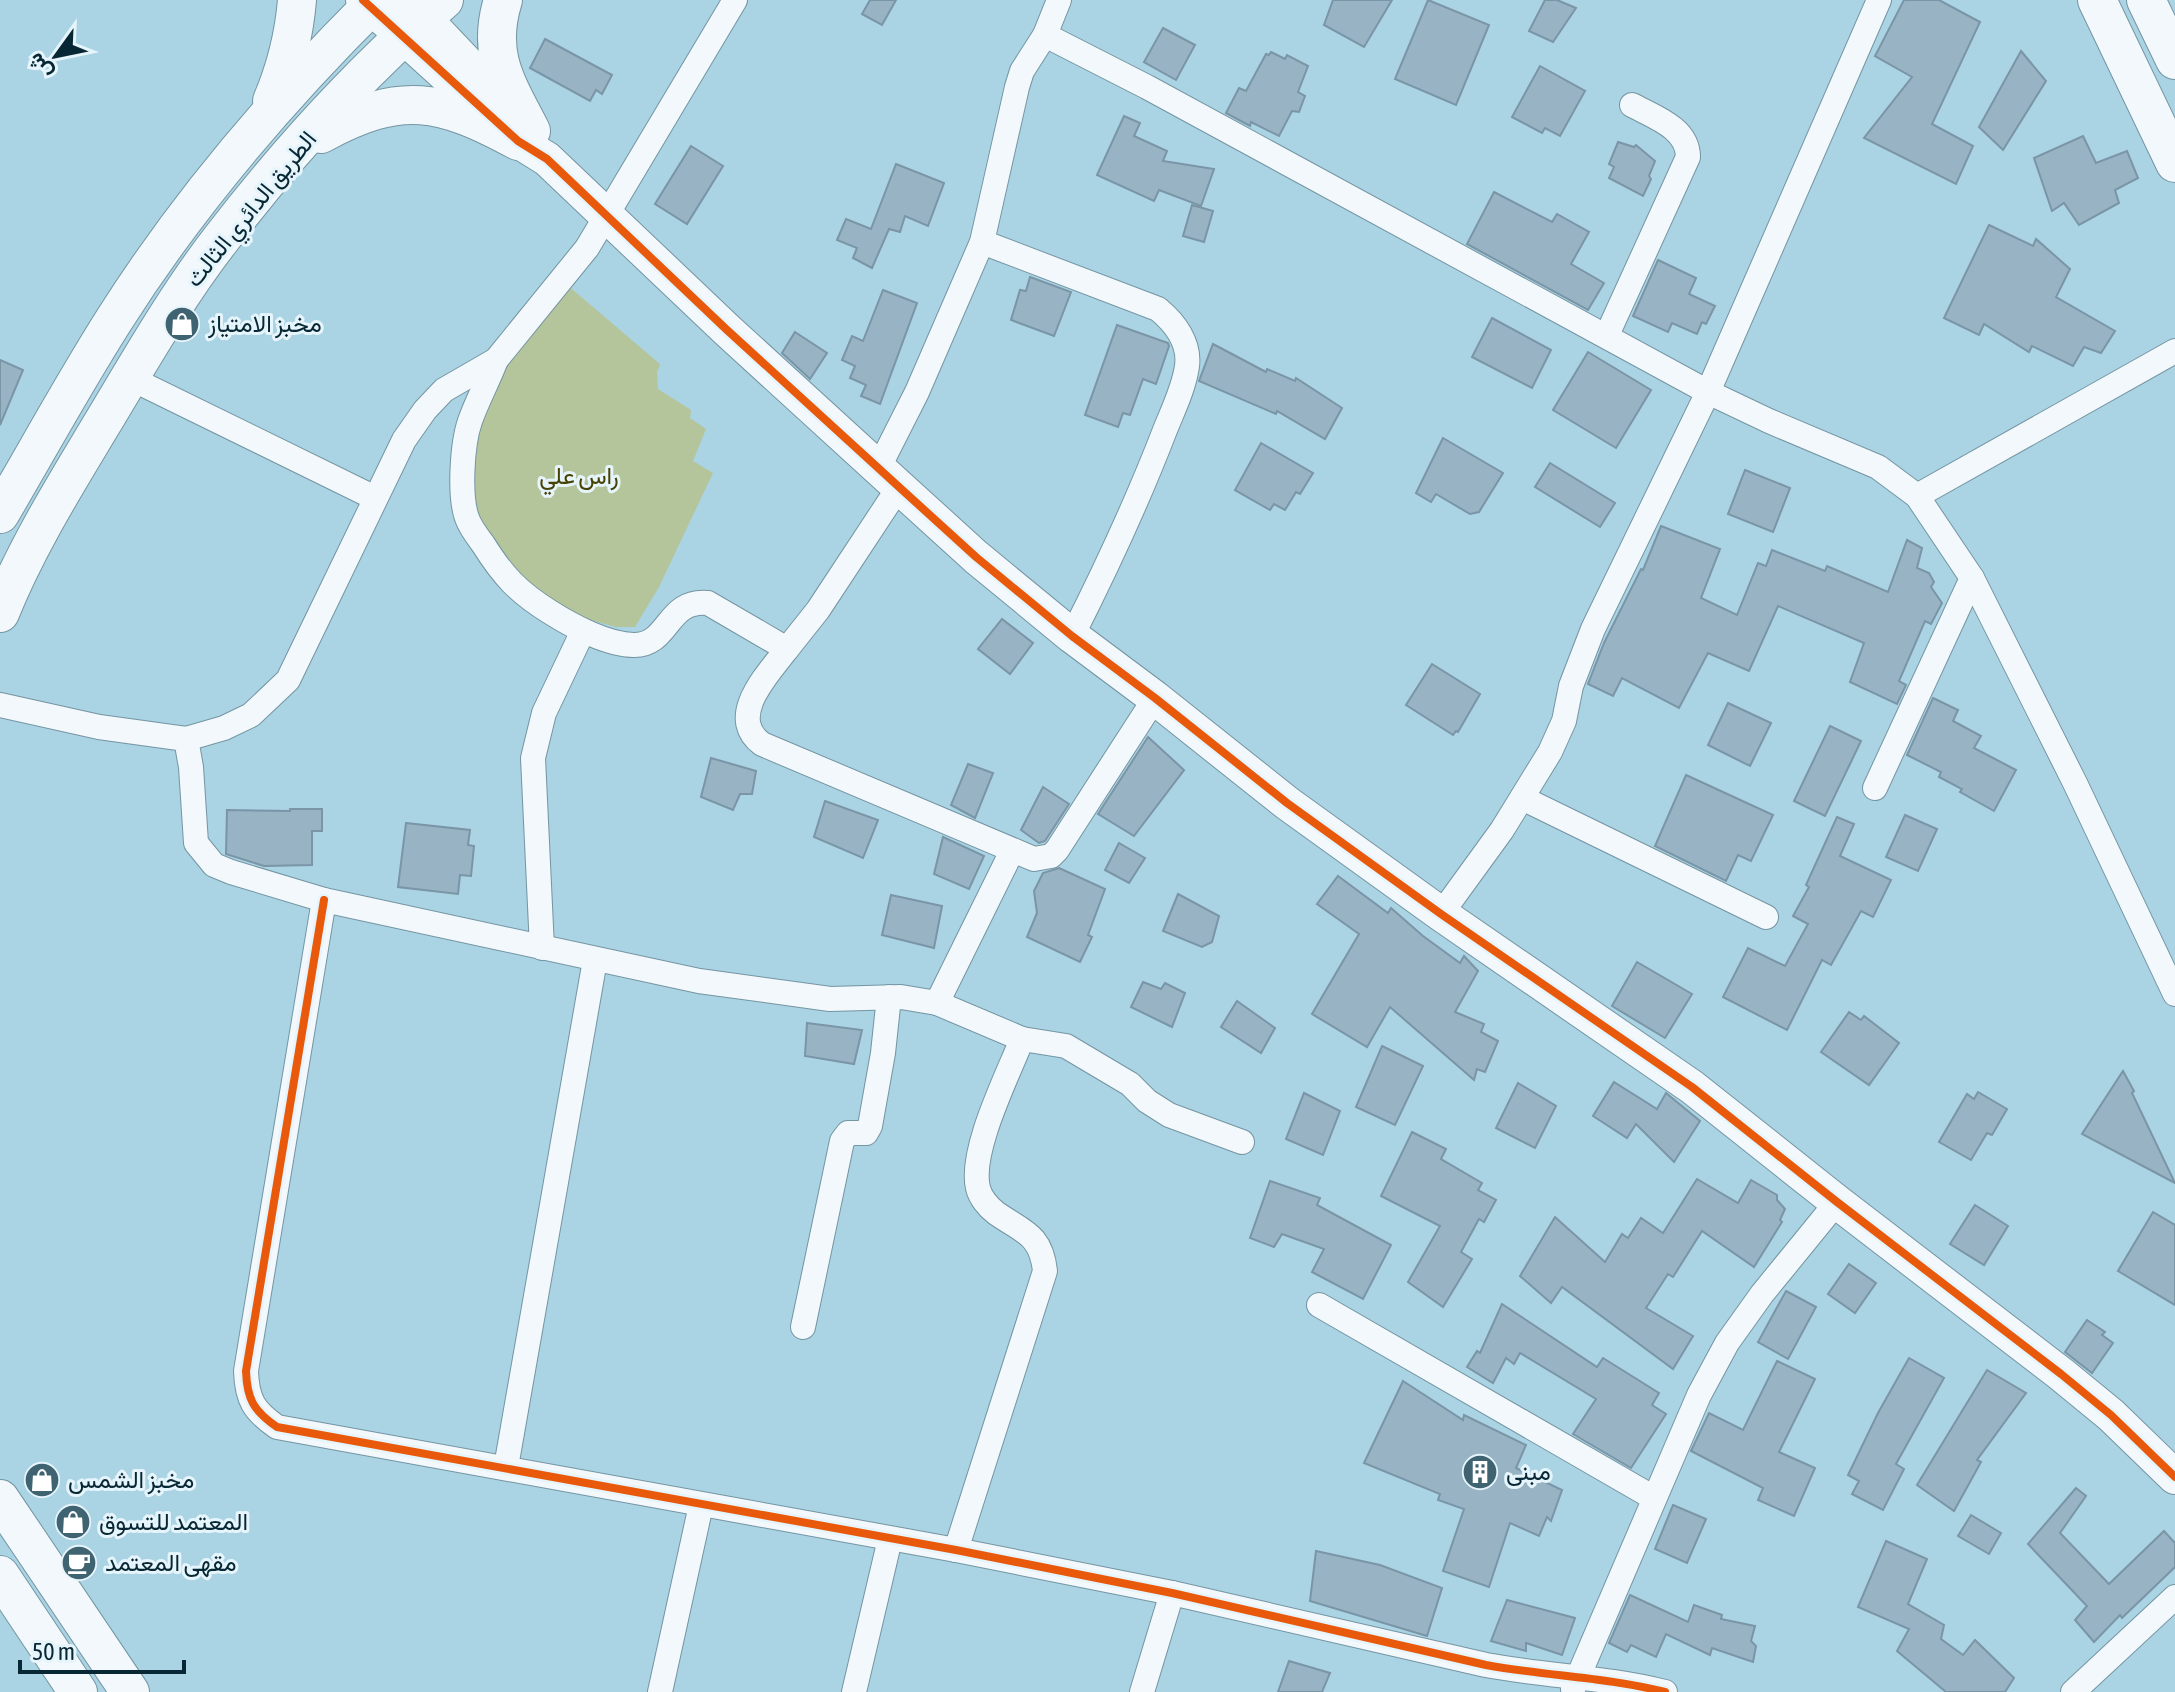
<svg xmlns="http://www.w3.org/2000/svg" width="2175" height="1692" font-family="'Asap Condensed',Vazirmatn,sans-serif">
<style>
.green{fill:#b5c59b}
.building{fill:#98b4c4;stroke:#7a95a5;stroke-width:2}
.lines{fill:none;stroke-linecap:round;stroke-linejoin:round}
.street-casing{stroke:#7495a2;stroke-width:26}
.secondary-casing{stroke:#7495a2;stroke-width:36}
.primary-casing{stroke:#7495a2;stroke-width:40}
.street{stroke:#f2f8fb;stroke-width:24}
.secondary{stroke:#f2f8fb;stroke-width:34}
.primary{stroke:#f2f8fb;stroke-width:38}
.cycleway-casing{stroke:#e6f4fb;stroke-width:13}
.cycleway{stroke:#e8590c;stroke-width:8}
.labels{text-anchor:middle;stroke-width:6;stroke-linejoin:round;paint-order:stroke}
.street-label{font-size:24px;fill:#062733;stroke:#e6f4fb}
.poi-label{font-size:24px;fill:#062733;stroke:#e6f4fb;text-anchor:start}
.park-label{font-size:24px;fill:#464201;stroke:#e6f4fb}
</style>
<rect width="100%" height="100%" fill="#aad3e4"/>
<polygon class="green" points="566,284 660,364 657,373 658,389 691,410 690,418 706,429 693,461 713,473 659,587 635,627 616,627 583,618 548,604 498,565 464,477 490,380"/>
<g class="building">
<polygon points="870,0 896,0 882,25 862,14"/>
<polygon points="1333,0 1392,0 1364,47 1324,25"/>
<polygon points="1428,0 1489,25 1456,105 1395,79"/>
<polygon points="1545,0 1557,0 1576,8 1553,42 1529,31"/>
<polygon points="1904,0 1939,0 1980,22 1932,124 1973,146 1956,184 1864,138 1912,77 1875,56"/>
<polygon points="1163,28 1195,45 1176,80 1144,62"/>
<polygon points="545,39 612,75 602,94 596,90 590,101 530,68"/>
<polygon points="2021,51 2046,81 2003,150 1979,127"/>
<polygon points="1271,52 1285,59 1287,55 1308,66 1298,92 1305,96 1299,112 1292,111 1279,136 1251,122 1250,126 1226,113 1239,88 1246,91 1266,54 1269,55"/>
<polygon points="1540,66 1585,91 1560,136 1545,128 1542,133 1512,117"/>
<polygon points="1124,116 1140,123 1134,136 1167,151 1163,161 1214,169 1201,206 1159,190 1154,201 1097,175"/>
<polygon points="2083,136 2096,163 2127,151 2138,178 2115,190 2119,203 2079,225 2064,203 2052,211 2034,158"/>
<polygon points="1618,142 1634,147 1636,145 1655,161 1649,176 1651,179 1643,196 1609,178 1614,167 1609,164"/>
<polygon points="691,146 723,166 687,224 655,204"/>
<polygon points="896,164 944,183 928,226 905,216 900,232 889,229 872,268 853,258 857,248 837,240 846,219 871,229"/>
<polygon points="1494,192 1552,222 1557,214 1589,232 1571,264 1604,283 1588,310 1467,244"/>
<polygon points="1192,205 1213,211 1204,242 1183,236"/>
<polygon points="1989,225 2033,246 2036,239 2070,269 2056,297 2115,331 2101,353 2084,347 2073,366 2032,346 2029,352 1984,324 1979,335 1944,318"/>
<polygon points="1658,260 1696,278 1689,294 1715,306 1706,324 1702,322 1697,334 1672,323 1668,332 1633,316"/>
<polygon points="1030,277 1071,292 1054,336 1011,320 1020,290 1026,291"/>
<polygon points="883,290 917,303 880,404 861,396 866,385 850,378 855,366 842,360 852,336 863,341"/>
<polygon points="1492,318 1551,350 1532,388 1472,357"/>
<polygon points="1117,325 1168,343 1169,346 1156,384 1143,379 1130,415 1123,413 1118,427 1085,415"/>
<polygon points="795,332 827,353 810,379 782,353"/>
<polygon points="1213,344 1266,372 1267,369 1295,381 1296,378 1342,408 1325,439 1277,411 1276,414 1199,381"/>
<polygon points="1588,352 1651,390 1616,448 1553,410"/>
<polygon points="0,360 23,370 0,425"/>
<polygon points="1443,438 1503,473 1479,512 1470,514 1436,494 1431,502 1416,493"/>
<polygon points="1261,443 1313,473 1300,494 1296,492 1285,510 1274,504 1270,510 1235,490"/>
<polygon points="1550,463 1615,503 1600,527 1535,487"/>
<polygon points="1745,470 1790,488 1773,532 1728,514"/>
<polygon points="1661,526 1720,549 1701,598 1737,615 1758,563 1766,566 1772,550 1825,571 1827,566 1888,592 1907,540 1922,548 1917,568 1929,573 1934,582 1931,587 1942,603 1931,624 1925,621 1899,681 1906,685 1897,704 1850,682 1864,643 1778,606 1749,671 1708,653 1679,708 1622,678 1613,696 1588,684 1604,643 1641,569 1643,570"/>
<polygon points="1002,619 1033,643 1010,674 978,649"/>
<polygon points="1432,664 1480,694 1458,732 1456,731 1453,735 1406,705"/>
<polygon points="1933,698 1958,710 1953,721 1981,736 1974,748 2016,770 1994,811 1960,792 1962,789 1939,777 1941,772 1907,755"/>
<polygon points="1728,703 1771,723 1750,766 1708,745"/>
<polygon points="1830,726 1861,741 1825,816 1794,801"/>
<polygon points="1148,737 1184,770 1134,836 1098,814"/>
<polygon points="711,758 756,771 752,794 740,794 733,810 701,797"/>
<polygon points="968,764 993,773 975,818 951,805"/>
<polygon points="1686,775 1773,815 1751,861 1738,855 1726,881 1655,846"/>
<polygon points="1043,787 1069,804 1045,841 1039,843 1021,830"/>
<polygon points="825,801 878,820 863,858 814,837"/>
<polygon points="290,809 322,809 322,831 312,831 312,865 264,866 226,854 227,810 290,811"/>
<polygon points="1905,815 1937,829 1918,871 1886,857"/>
<polygon points="1837,817 1854,824 1840,856 1891,880 1873,917 1861,911 1831,965 1822,960 1787,1030 1723,997 1748,948 1785,966 1808,924 1793,916 1809,887 1806,885"/>
<polygon points="406,823 470,830 468,845 474,846 471,876 460,875 458,894 398,887"/>
<polygon points="943,837 984,856 969,889 934,874"/>
<polygon points="1119,843 1145,858 1129,883 1105,870"/>
<polygon points="1059,868 1105,889 1088,935 1092,937 1080,962 1027,937 1037,913 1034,891 1043,873"/>
<polygon points="1338,876 1388,913 1391,908 1423,936 1460,963 1464,956 1478,971 1455,1012 1484,1024 1481,1032 1498,1041 1485,1072 1477,1069 1474,1080 1390,1007 1367,1047 1312,1014 1359,934 1317,904"/>
<polygon points="1178,894 1219,916 1212,942 1202,947 1163,931"/>
<polygon points="891,895 942,906 934,948 882,935"/>
<polygon points="1637,962 1692,994 1665,1038 1612,1006"/>
<polygon points="1143,982 1161,989 1165,983 1185,993 1172,1027 1131,1007"/>
<polygon points="1237,1001 1275,1028 1261,1053 1221,1027"/>
<polygon points="1849,1012 1861,1020 1864,1016 1899,1043 1869,1085 1821,1052"/>
<polygon points="807,1023 862,1030 854,1064 805,1056"/>
<polygon points="1382,1046 1423,1066 1395,1125 1356,1107"/>
<polygon points="2123,1071 2134,1091 2132,1093 2175,1183 2082,1134"/>
<polygon points="1614,1082 1657,1109 1666,1093 1700,1121 1674,1162 1636,1124 1627,1138 1593,1116"/>
<polygon points="1518,1083 1556,1106 1535,1148 1496,1128"/>
<polygon points="1978,1092 2007,1109 1992,1135 1987,1133 1971,1160 1939,1142 1967,1094 1974,1099"/>
<polygon points="1304,1093 1340,1111 1323,1155 1286,1139"/>
<polygon points="1412,1132 1446,1149 1441,1159 1482,1183 1478,1190 1496,1200 1484,1222 1479,1219 1461,1252 1472,1259 1443,1307 1408,1282 1440,1226 1381,1196"/>
<polygon points="1697,1179 1738,1203 1751,1180 1777,1195 1777,1200 1785,1209 1780,1220 1782,1222 1754,1267 1702,1231 1673,1277 1668,1274 1646,1308 1693,1336 1673,1369 1562,1287 1551,1303 1520,1276 1555,1217 1605,1262 1622,1234 1628,1238 1641,1218 1663,1233"/>
<polygon points="1270,1181 1320,1198 1317,1205 1391,1245 1363,1299 1312,1272 1324,1249 1282,1234 1274,1247 1250,1238"/>
<polygon points="1975,1205 2008,1226 1984,1265 1950,1244"/>
<polygon points="2153,1212 2175,1225 2175,1305 2118,1271"/>
<polygon points="1849,1264 1876,1283 1855,1313 1828,1294"/>
<polygon points="1786,1291 1816,1307 1788,1359 1758,1342"/>
<polygon points="1502,1304 1597,1367 1603,1358 1659,1393 1652,1405 1666,1414 1631,1468 1573,1434 1596,1399 1520,1353 1514,1364 1506,1358 1493,1383 1467,1367 1477,1351 1480,1353"/>
<polygon points="2087,1320 2105,1332 2102,1335 2113,1343 2092,1373 2065,1352"/>
<polygon points="1909,1358 1944,1378 1896,1464 1904,1469 1883,1510 1852,1494 1859,1481 1848,1475 1878,1413"/>
<polygon points="1777,1361 1815,1379 1779,1452 1815,1468 1794,1516 1758,1500 1763,1488 1691,1451 1709,1413 1743,1430"/>
<polygon points="1987,1370 2026,1393 1977,1460 1981,1462 1954,1511 1917,1485"/>
<polygon points="1403,1381 1463,1420 1464,1415 1526,1445 1516,1468 1562,1490 1551,1521 1547,1517 1539,1536 1510,1523 1489,1587 1443,1571 1464,1509 1438,1500 1440,1494 1364,1463"/>
<polygon points="2076,1488 2086,1496 2060,1533 2109,1584 2164,1531 2175,1543 2175,1567 2122,1618 2120,1615 2094,1642 2075,1620 2087,1606 2028,1544"/>
<polygon points="1673,1505 1706,1519 1687,1563 1655,1549"/>
<polygon points="1971,1515 2001,1533 1989,1554 1958,1536"/>
<polygon points="1886,1541 1927,1559 1908,1604 1944,1625 1941,1639 1963,1655 1975,1640 2014,1678 2005,1692 1946,1692 1897,1651 1909,1629 1858,1607"/>
<polygon points="1316,1551 1380,1565 1442,1588 1427,1636 1310,1601"/>
<polygon points="1630,1595 1688,1622 1694,1605 1722,1615 1721,1619 1755,1626 1751,1641 1756,1646 1753,1662 1712,1648 1710,1655 1666,1634 1656,1657 1631,1645 1627,1652 1609,1643"/>
<polygon points="1507,1600 1575,1618 1562,1655 1526,1643 1526,1651 1491,1641"/>
<polygon points="1289,1661 1330,1673 1322,1692 1278,1692"/>
</g>
<g class="lines">
<defs>
<g id="street">
<polyline points="1045,35 1147,87 1708,392 1769,421 1878,467 1917,496 1972,578 2075,783 2175,994"/>
<path d="M982,242L1158,309C1175,323 1190,343 1187,366C1184,388 1173,410 1165,430C1138,500 1106,569 1072,636"/>
<path d="M1607,335L1688,157C1688,128 1654,117 1632,105"/>
<path d="M496,360C488,381 477,401 470,421C462,444 459,496 467,518C470,527 477,536 483,544C503,576 518,592 550,612C572,626 608,645 634,645C670,645 666,599 708,603L787,649L818,610L899,487"/>
<polyline points="130,378 375,498"/>
<polyline points="879,467 917,392 982,242 1017,87 1022,71 1045,35 1059,0"/>
<polyline points="1917,496 2175,351"/>
<path d="M787,649C767,675 726,717 762,744L1034,859L1051,856L1057,850L1155,698"/>
<path d="M0,705L99,727L186,739L191,767L196,843L214,865L231,872L324,900L699,981L830,999L901,997L937,1003L1022,1039C1008,1075 969,1151 978,1188C980,1197 988,1207 996,1213C1023,1232 1041,1234 1045,1271L956,1550"/>
<polyline points="186,739 224,728 251,715 288,680 404,440 425,410 444,390 496,360 587,248 735,0"/>
<polyline points="1875,788 1972,578"/>
<polyline points="1522,798 1766,917"/>
<path d="M324,900L246,1371C247,1400 254,1411 277,1427L956,1550L1172,1593L1486,1665C1545,1676 1606,1677 1665,1692"/>
<polyline points="1441,914 1502,830 1550,752 1564,721 1571,686 1593,629 1708,392 1879,0"/>
<polyline points="542,948 533,758 544,713 583,631"/>
<polyline points="937,1003 1012,851"/>
<polyline points="1022,1039 1066,1046 1130,1084 1147,1101 1169,1115 1242,1142"/>
<polyline points="1319,1305 1654,1498"/>
<polyline points="803,1327 842,1141 848,1133 866,1133 870,1126 883,1053 889,997"/>
<polyline points="506,1467 595,960"/>
<polyline points="1573,1689 1699,1395 1727,1343 1762,1294 1837,1202"/>
<polyline points="660,1692 701,1505"/>
<polyline points="854,1692 890,1539"/>
<polyline points="1142,1692 1172,1593"/>
<polyline points="2073,1692 2175,1597"/>
</g>
<g id="secondary">
<polyline points="363,0 518,141 547,159 727,330 899,487 976,557 1072,636 1155,698 1287,803 1441,914 1692,1087 1837,1202 2061,1374 2111,1415 2175,1477"/>
<polyline points="407,0 501,99"/>
</g>
<g id="primary">
<path d="M503,0C486,55 507,84 531,131"/>
<polyline points="2097,0 2175,163"/>
<polyline points="2146,0 2175,60"/>
<path d="M272,101C286,68 294,36 297,0"/>
<path d="M321,134C402,90 440,99 518,141"/>
<path d="M0,514C38,449 74,383 114,320C188,203 279,97 377,0"/>
<path d="M0,613C26,548 64,487 100,427C138,364 176,297 221,239C287,153 362,71 444,0"/>
<polyline points="0,1499 130,1692"/>
<polyline points="0,1575 78,1692"/>
</g>
</defs>
<use href="#street" class="street-casing"/>
<use href="#secondary" class="secondary-casing"/>
<use href="#primary" class="primary-casing"/>
<use href="#street" class="street"/>
<use href="#secondary" class="secondary"/>
<use href="#primary" class="primary"/>
<defs>
<g id="cycleway">
<polyline points="363,0 518,141 547,159 727,330 899,487 976,557 1072,636 1155,698 1287,803 1441,914 1692,1087 1837,1202 2061,1374 2111,1415 2175,1477"/>
<path d="M324,900L246,1371C247,1400 254,1411 277,1427L956,1550L1172,1593L1486,1665C1545,1676 1606,1677 1665,1692"/>
</g>
</defs>
<use href="#cycleway" class="cycleway-casing"/>
<use href="#cycleway" class="cycleway"/>
</g>
<defs>
<symbol id="shop-disc" viewBox="-11 -11 22 22"><circle r="9.5" fill="#3f6371" stroke="#e6f4fb"/><path d="M-5-2.5h2.3a2.7 3.5 0 0 1 5.4 0H5L5.5 6h-11ZM-1.5-2.5h3a1.5 2.3 0 0 0-3 0Z" fill="#fff"/></symbol>
<symbol id="building-disc" viewBox="-11 -11 22 22"><circle r="9.5" fill="#3f6371" stroke="#e6f4fb"/><path d="M-4-6H4V6H1V3H-1V6H-4ZM-2.5-4.3h1.7v1.8h-1.7ZM.8-4.3h1.7v1.8H.8ZM-2.5-1h1.7V.8h-1.7ZM.8-1h1.7V.8H.8Z" fill="#fff"/></symbol>
<symbol id="cafe-disc" viewBox="-11 -11 22 22"><circle r="9.5" fill="#3f6371" stroke="#e6f4fb"/><path d="M-5.5-4.5H6V0H3Q3 3.5 0 3.5H-2.5Q-5.5 3.5-5.5 0ZM3-3.2v2h1.7v-2ZM-6 4.5H4V6H-6Z" fill="#fff"/></symbol>
</defs>
<g fill-rule="evenodd">
<use href="#shop-disc" x="162" y="304" width="40" height="40"/>
<use href="#building-disc" x="1460" y="1452" width="40" height="40"/>
<use href="#shop-disc" x="22" y="1460" width="40" height="40"/>
<use href="#shop-disc" x="53" y="1502" width="40" height="40"/>
<use href="#cafe-disc" x="59" y="1543" width="40" height="40"/>
</g>
<g class="labels">
<g class="street-label">
<text transform="translate(251 209) rotate(-51)" y="8">الطريق الدائري الثالث</text>
</g>
<g class="poi-label">
<text x="208" y="332">مخبز اﻻمتياز</text>
<text x="1506" y="1480">مبنى</text>
<text x="68" y="1488">مخبز الشمس</text>
<text x="99" y="1530">المعتمد للتسوق</text>
<text x="105" y="1571">مقهى المعتمد</text>
</g>
<g class="park-label">
<text x="579" y="484">راس علي</text>
</g>
</g>
<g transform="translate(56 56) rotate(237)" stroke="#e6f4fb" stroke-width="6" paint-order="stroke">
<path d="M0-6L14 30L0 20L-14 30Z" fill="#062733"/>
<text y="-12" font-size="22" font-weight="bold" text-anchor="middle" fill="#062733">ش</text>
</g>
<path d="M20 1660v12h164v-12" fill="none" stroke="#062733" stroke-width="4"/>
<text x="32" y="1660" font-size="24" fill="#062733" stroke="#e6f4fb" stroke-width="6" paint-order="stroke">50 m</text>
</svg>
